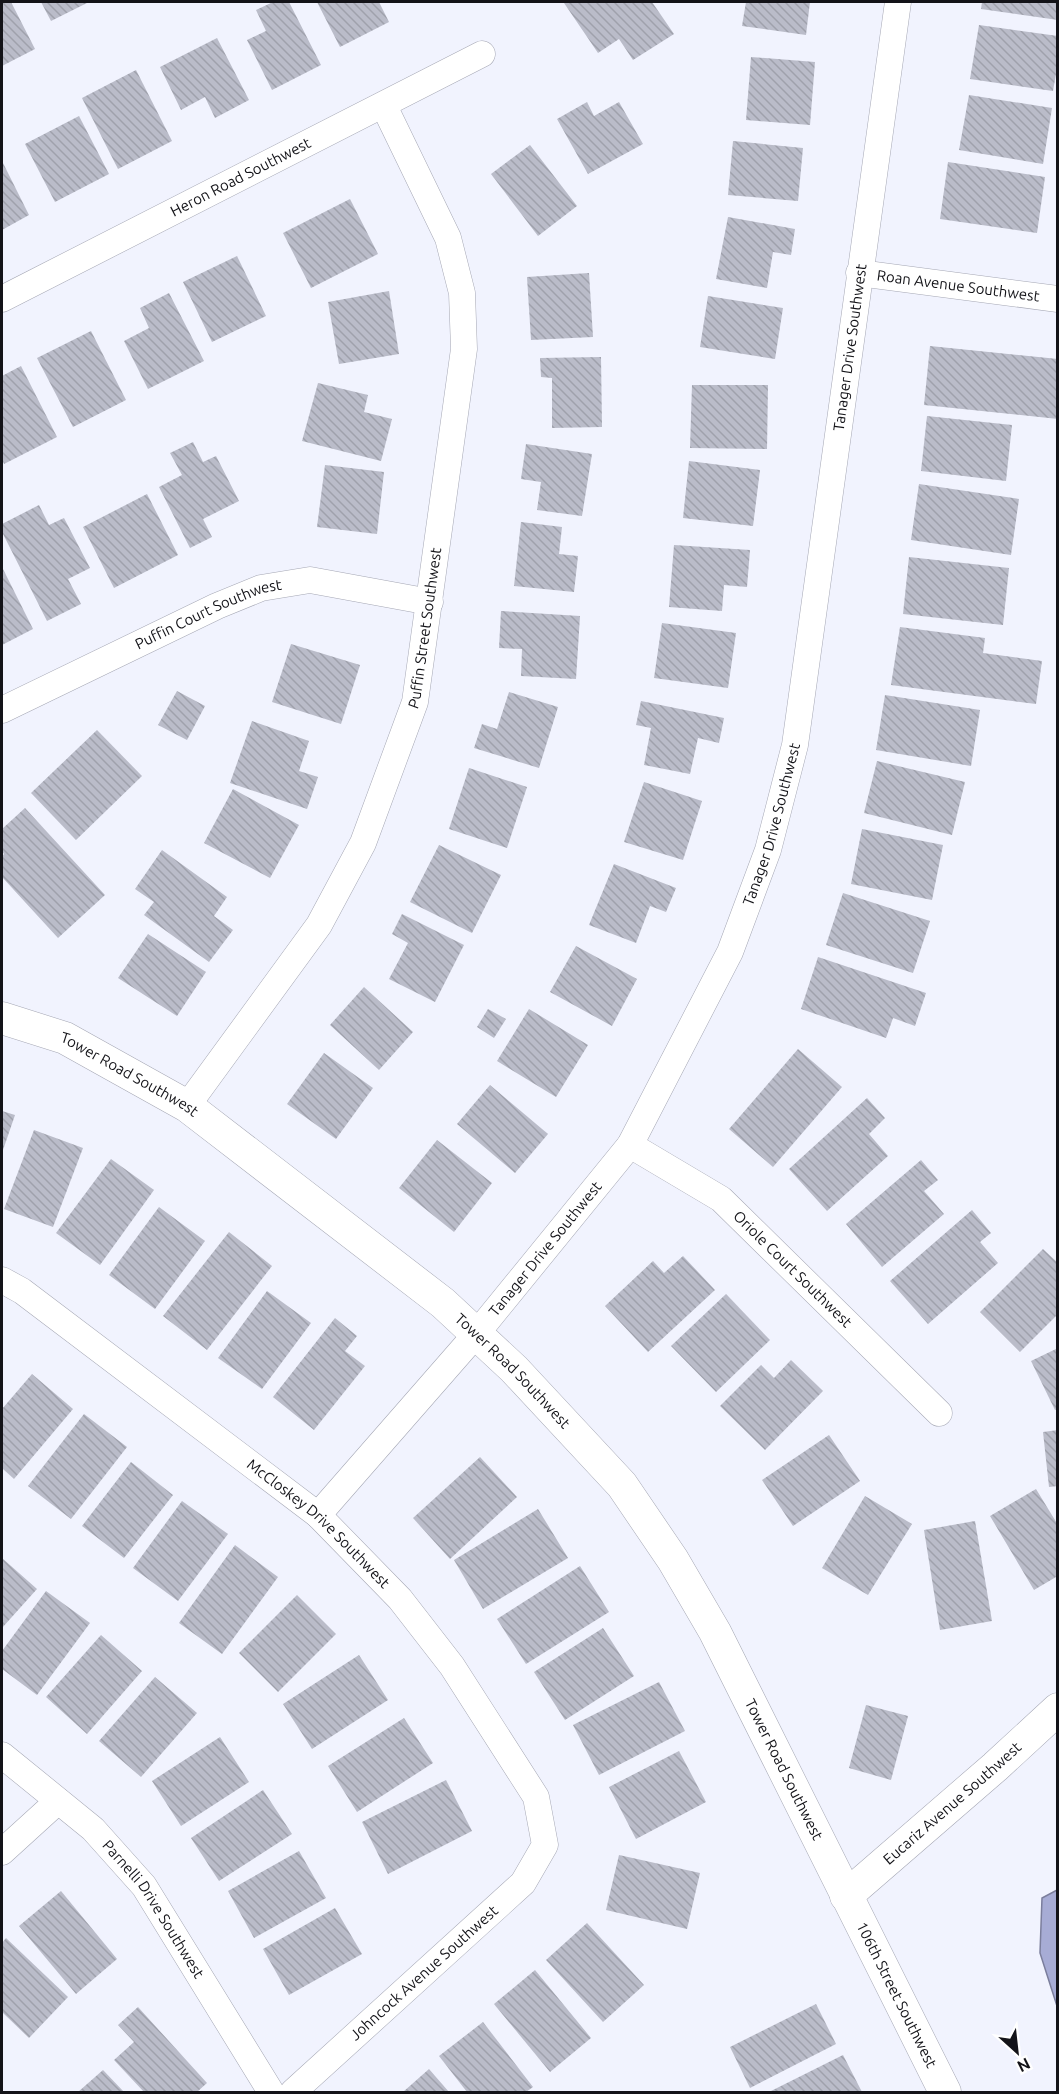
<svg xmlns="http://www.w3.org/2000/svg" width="1059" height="2094" font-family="Ubuntu,sans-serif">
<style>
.water{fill:#a7acd5;stroke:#7b7e9c;stroke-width:1.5}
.building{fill:url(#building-back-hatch)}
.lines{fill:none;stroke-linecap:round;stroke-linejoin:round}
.minor-casing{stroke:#a5a7b4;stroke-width:27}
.tertiary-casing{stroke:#a5a7b4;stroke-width:33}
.minor{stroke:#fff;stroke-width:26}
.tertiary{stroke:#fff;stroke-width:32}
.labels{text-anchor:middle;stroke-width:6;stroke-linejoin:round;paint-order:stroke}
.street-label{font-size:15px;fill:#131318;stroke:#fff}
</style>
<defs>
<pattern id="building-back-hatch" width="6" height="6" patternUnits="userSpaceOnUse" patternTransform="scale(1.5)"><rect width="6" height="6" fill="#babcc9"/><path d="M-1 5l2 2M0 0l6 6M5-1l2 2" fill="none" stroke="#9fa1ac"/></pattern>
</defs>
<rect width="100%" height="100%" fill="#f1f3fe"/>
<polygon class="water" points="1057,1890 1057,2006 1040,1953 1042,1898"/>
<g class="building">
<polygon points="2,2 11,2 35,49 2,66"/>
<polygon points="41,2 89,2 51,21"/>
<polygon points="273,2 289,2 321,65 272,90 247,40 266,31 256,10"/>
<polygon points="317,2 379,2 389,22 340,47"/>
<polygon points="567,2 652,2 674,34 633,60 619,39 598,53 564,3"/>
<polygon points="746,2 810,2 806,35 742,26"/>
<polygon points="982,2 1058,2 1058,20 981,9"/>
<polygon points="979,25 1058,36 1058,63 1053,91 970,79"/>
<polygon points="217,38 249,100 215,118 205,97 181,110 160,67"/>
<polygon points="751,57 815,62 810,125 746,120"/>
<polygon points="136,70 172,141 118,169 82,98"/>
<polygon points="969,95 1052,108 1043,164 959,150"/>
<polygon points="587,102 594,116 619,102 643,144 588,174 557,119"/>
<polygon points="79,116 109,174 55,202 25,144"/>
<polygon points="733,141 803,148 798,201 728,195"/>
<polygon points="530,145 577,206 538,236 491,174"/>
<polygon points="2,161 29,215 2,230"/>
<polygon points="948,162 1045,177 1037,233 940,219"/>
<polygon points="350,199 378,254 311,288 283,233"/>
<polygon points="728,217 795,229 791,255 773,252 767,288 716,279"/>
<polygon points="237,256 266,316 212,342 183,282"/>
<polygon points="589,273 593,337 531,340 527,277"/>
<polygon points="389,291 399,354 339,364 328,302"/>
<polygon points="169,293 204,361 148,389 124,341 149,328 140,308"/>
<polygon points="708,296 783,308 775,359 700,347"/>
<polygon points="91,331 126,400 73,427 37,358"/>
<polygon points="930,346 1058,359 1058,419 924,405"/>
<polygon points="601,357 602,427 552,428 552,378 541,377 540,358"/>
<polygon points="21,366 57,437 4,464 2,459 2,376"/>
<polygon points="318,383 368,395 364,412 392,419 381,461 302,441"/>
<polygon points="692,385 768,385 767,449 690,448"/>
<polygon points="927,416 1012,425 1006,481 921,471"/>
<polygon points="193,442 203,462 216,456 239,501 203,519 212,537 190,548 159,487 182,475 170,453"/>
<polygon points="526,444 592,454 582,516 537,510 541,482 521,479"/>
<polygon points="689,461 760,470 753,526 683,518"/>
<polygon points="325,465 384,472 377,534 317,527"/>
<polygon points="919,484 1019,499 1011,555 911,540"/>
<polygon points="147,494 178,555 114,588 83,527"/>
<polygon points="39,505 49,525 64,518 90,568 68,579 81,604 47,621 2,532 2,524"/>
<polygon points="521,522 562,527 559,554 578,556 574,592 514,586"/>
<polygon points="674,545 750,550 747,587 724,585 722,611 669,607"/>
<polygon points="909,557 1009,568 1003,625 903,614"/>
<polygon points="2,567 33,629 2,645"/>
<polygon points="501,611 580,616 576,679 521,676 522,649 499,648"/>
<polygon points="662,623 736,633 728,688 654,678"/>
<polygon points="900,627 985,638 983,653 1042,661 1036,704 891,685"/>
<polygon points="291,644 360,665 341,724 272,702"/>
<polygon points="177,691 205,706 187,740 158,725"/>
<polygon points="509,692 558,707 539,768 474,748 482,724 497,729"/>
<polygon points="885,695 980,710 971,766 876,750"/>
<polygon points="641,701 724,718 719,743 698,738 690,774 644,765 651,728 636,725"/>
<polygon points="252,721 309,741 299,771 318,777 307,809 230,783"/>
<polygon points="97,730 142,776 76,840 31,793"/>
<polygon points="877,761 965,782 952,835 864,813"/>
<polygon points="469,768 527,787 507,848 449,829"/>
<polygon points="644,782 702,801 683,860 624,842"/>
<polygon points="233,789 299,825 270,878 204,843"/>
<polygon points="25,808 105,895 58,938 2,877 2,857 4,854 2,851 2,829"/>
<polygon points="862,829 943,845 932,900 851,884"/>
<polygon points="439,845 501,875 472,933 410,902"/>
<polygon points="162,850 227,897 214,916 233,930 209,962 144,915 154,902 135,889"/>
<polygon points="614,864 676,888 666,912 650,906 636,943 589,925"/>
<polygon points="843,893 930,921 913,973 826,945"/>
<polygon points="402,914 464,945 435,1002 389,979 408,943 392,934"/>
<polygon points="148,934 206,972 177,1016 118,978"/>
<polygon points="576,946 637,979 612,1026 550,992"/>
<polygon points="818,957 926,993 915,1026 893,1018 886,1038 801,1009"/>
<polygon points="364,987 413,1032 379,1070 330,1025"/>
<polygon points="488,1009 506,1019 494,1038 477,1027"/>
<polygon points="529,1009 588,1045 556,1097 497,1061"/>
<polygon points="798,1049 842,1087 773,1167 729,1129"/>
<polygon points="324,1053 373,1088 336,1139 287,1104"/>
<polygon points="490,1085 548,1134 515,1173 457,1124"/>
<polygon points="867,1098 885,1118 869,1134 888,1156 827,1211 789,1169"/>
<polygon points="2,1111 15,1115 2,1153"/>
<polygon points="34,1130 83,1148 53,1227 4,1209"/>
<polygon points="437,1140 492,1183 454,1232 399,1188"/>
<polygon points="111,1159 154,1190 100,1265 56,1233"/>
<polygon points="921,1160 938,1180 924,1191 944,1214 882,1267 846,1224"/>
<polygon points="159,1207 205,1241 155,1309 109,1275"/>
<polygon points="972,1210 991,1233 980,1242 998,1263 928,1324 890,1281"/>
<polygon points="229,1232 272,1266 207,1350 163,1316"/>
<polygon points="1043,1249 1058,1263 1058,1314 1020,1352 980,1312"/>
<polygon points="683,1256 715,1290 648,1352 605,1306 653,1261 664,1273"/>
<polygon points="267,1291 311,1323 262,1389 218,1358"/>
<polygon points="726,1294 770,1340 716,1392 671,1346"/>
<polygon points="335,1318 357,1336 345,1351 365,1366 314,1430 273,1397"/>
<polygon points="1058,1348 1058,1409 1055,1410 1031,1361"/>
<polygon points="791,1360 823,1391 765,1450 720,1406 761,1365 774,1378"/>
<polygon points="32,1374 73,1409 14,1479 2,1468 2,1409"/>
<polygon points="84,1414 127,1447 71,1519 28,1486"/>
<polygon points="1058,1430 1058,1486 1049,1487 1043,1432"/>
<polygon points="829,1435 860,1481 793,1526 762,1480"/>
<polygon points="480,1457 517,1497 450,1559 413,1518"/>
<polygon points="131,1462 173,1495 124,1558 82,1526"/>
<polygon points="1036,1489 1058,1525 1058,1580 1056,1577 1034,1590 990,1516"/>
<polygon points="865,1496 912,1524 868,1595 822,1568"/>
<polygon points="182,1501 228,1534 178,1601 133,1568"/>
<polygon points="538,1509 568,1558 483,1609 454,1560"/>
<polygon points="975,1521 992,1621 940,1630 924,1530"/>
<polygon points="235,1545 278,1577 222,1654 179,1623"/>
<polygon points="2,1558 37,1589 2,1628"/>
<polygon points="580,1566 609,1612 526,1664 497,1619"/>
<polygon points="46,1591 90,1623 37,1695 2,1669 2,1651"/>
<polygon points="297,1595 336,1634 278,1692 239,1653"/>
<polygon points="603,1628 634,1676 565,1720 534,1672"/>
<polygon points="101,1635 142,1671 87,1734 46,1697"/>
<polygon points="359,1655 388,1700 312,1749 283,1704"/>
<polygon points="155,1677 197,1713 141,1777 99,1741"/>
<polygon points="659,1682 685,1731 599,1775 573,1725"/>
<polygon points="866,1705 908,1716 891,1780 849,1768"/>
<polygon points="404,1718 433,1763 357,1812 328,1766"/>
<polygon points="220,1737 249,1782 181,1826 152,1781"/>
<polygon points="679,1751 706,1802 636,1839 609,1787"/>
<polygon points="446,1780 472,1831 388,1874 362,1822"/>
<polygon points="263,1790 292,1834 219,1881 191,1838"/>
<polygon points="299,1851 326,1898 254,1938 228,1891"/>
<polygon points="619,1855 700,1873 687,1929 606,1910"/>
<polygon points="61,1891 117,1959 76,1994 19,1926"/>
<polygon points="335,1908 362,1954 289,1995 263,1949"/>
<polygon points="587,1923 644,1985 603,2022 546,1960"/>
<polygon points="6,1938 68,1997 29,2038 2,2012 2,1943"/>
<polygon points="535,1970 591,2038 550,2072 494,2004"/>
<polygon points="816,2004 836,2044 750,2088 730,2047"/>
<polygon points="138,2007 207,2083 197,2092 144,2092 114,2060 134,2042 118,2025"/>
<polygon points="483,2022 533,2087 526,2092 467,2092 439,2056"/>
<polygon points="843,2055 862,2092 769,2092"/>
<polygon points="429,2069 449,2092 403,2092"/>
<polygon points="103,2070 124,2092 78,2092"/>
</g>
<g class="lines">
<defs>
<g id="minor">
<path id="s1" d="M859,273L1058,299"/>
<path id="s2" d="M2,299L482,54"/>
<path id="s3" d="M2,710L217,606L261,588L310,580L430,602"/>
<path id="s4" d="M187,1106L319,925L363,843L415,702L464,349L462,293L448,238L384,106"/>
<path id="s5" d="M630,1145L721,1199L939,1413"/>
<path id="s6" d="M2,1280L22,1291L318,1515L400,1599L452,1666L536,1797L545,1845L523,1883L293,2092"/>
<path id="s7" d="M318,1515L477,1333L630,1145L730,952L768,850L795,745L898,2"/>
<path id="s8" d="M2,1755L93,1829L144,1886L271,2092"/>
<polyline points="2,1852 58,1801"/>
</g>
<g id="tertiary">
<path id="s9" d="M2,1018L65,1038L187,1106L443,1303L514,1369L622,1485L673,1560L715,1632L945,2092"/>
<path id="s10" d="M846,1896L995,1767L1058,1709"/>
</g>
</defs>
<use href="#minor" class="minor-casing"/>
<use href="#tertiary" class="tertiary-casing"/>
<use href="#minor" class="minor"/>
<use href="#tertiary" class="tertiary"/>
</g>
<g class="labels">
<g class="street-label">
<text dy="5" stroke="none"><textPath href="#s2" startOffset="268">Heron Road Southwest</textPath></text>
<text dy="5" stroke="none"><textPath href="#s1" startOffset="100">Roan Avenue Southwest</textPath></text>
<text dy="5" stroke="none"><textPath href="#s7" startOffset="1320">Tanager Drive Southwest</textPath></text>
<text dy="5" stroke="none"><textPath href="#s3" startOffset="228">Puffin Court Southwest</textPath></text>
<text dy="5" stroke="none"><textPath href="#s4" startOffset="542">Puffin Street Southwest</textPath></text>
<text dy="5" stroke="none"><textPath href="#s7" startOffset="836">Tanager Drive Southwest</textPath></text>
<text dy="5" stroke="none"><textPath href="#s9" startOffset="140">Tower Road Southwest</textPath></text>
<text dy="5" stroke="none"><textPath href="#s7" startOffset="350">Tanager Drive Southwest</textPath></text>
<text dy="5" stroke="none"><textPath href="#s5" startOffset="206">Oriole Court Southwest</textPath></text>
<text dy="5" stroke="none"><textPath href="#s9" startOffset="626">Tower Road Southwest</textPath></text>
<text dy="5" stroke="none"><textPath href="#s6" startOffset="400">McCloskey Drive Southwest</textPath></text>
<text dy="5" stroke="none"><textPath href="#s9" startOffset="1112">Tower Road Southwest</textPath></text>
<text dy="5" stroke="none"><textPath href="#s10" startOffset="141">Eucariz Avenue Southwest</textPath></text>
<text dy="5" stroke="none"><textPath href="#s8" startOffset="218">Parnelli Drive Southwest</textPath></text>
<text transform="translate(424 1973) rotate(-42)" y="5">Johncock Avenue Southwest</text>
<text dy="5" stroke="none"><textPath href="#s9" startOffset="1364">106th Street Southwest</textPath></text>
</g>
</g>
<rect width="1059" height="2094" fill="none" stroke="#131318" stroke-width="6"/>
<g transform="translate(1017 2052) rotate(153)" stroke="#ffffff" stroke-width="4.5" paint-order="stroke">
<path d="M0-4.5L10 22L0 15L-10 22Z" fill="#131318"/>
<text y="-9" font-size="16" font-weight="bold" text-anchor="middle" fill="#131318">N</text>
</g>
</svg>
